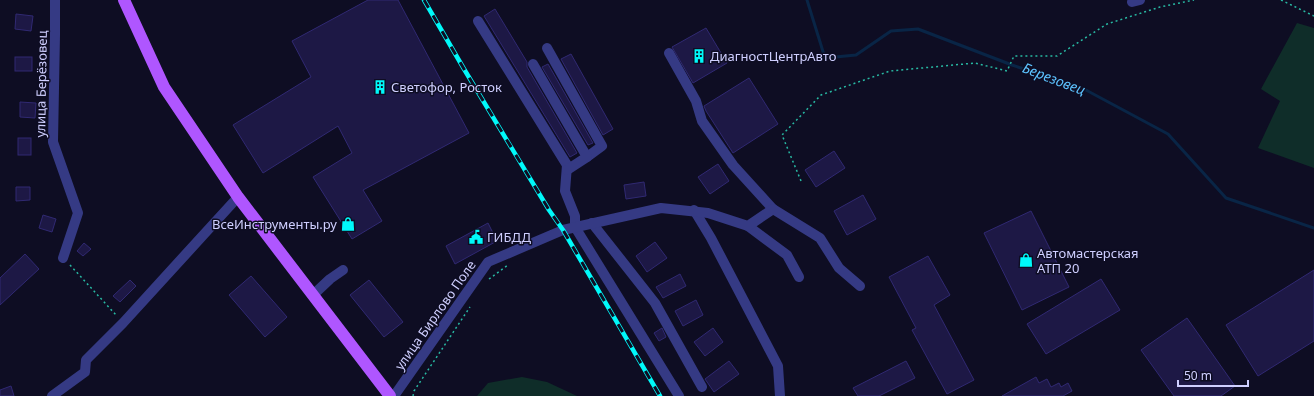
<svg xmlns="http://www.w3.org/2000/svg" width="1314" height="396" font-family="'Noto Sans',sans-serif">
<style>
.green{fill:#0f2d29}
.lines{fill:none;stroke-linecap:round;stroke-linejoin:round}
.stream{stroke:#092546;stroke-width:3}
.building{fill:#1d1845;stroke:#302972}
.path{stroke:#28b9a3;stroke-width:1.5;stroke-dasharray:2 3;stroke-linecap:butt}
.minor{stroke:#353a84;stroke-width:10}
.major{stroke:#af56ff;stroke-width:12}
.rail-casing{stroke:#00f9fa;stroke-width:4.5}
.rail{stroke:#0e0d23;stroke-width:3;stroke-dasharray:9;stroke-linecap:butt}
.labels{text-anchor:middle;stroke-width:3;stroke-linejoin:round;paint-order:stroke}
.poi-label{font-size:13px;fill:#cfcfff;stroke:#0e0d23;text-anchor:start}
.street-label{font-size:13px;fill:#cfcfff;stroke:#0e0d23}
.water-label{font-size:14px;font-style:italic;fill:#5dc3ff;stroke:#0e0d23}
</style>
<rect width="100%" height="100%" fill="#0e0d23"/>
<g class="green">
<polygon points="1297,23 1314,28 1314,168 1258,148 1280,101 1261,89"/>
<polygon points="522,377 547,382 577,396 477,396 488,383"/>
</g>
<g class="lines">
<polyline class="stream" points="807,0 825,58 856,55 891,31 918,29 1012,65 1084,89 1168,134 1226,198 1314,228"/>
</g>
<g class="building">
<polygon points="368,0 398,0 469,133 363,190 382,221 352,239 313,177 352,153 338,126 263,173 233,125 311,77 292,41"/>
<polygon points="495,9 527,62 527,67 577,153 570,157 484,16"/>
<polygon points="16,14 33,16 31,31 15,29"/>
<polygon points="706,28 727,63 693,83 672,47"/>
<polygon points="571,54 613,129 603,135 561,59"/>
<rect x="15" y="57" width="17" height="14"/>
<polygon points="548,64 593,143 588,145 542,67"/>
<polygon points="749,78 778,124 733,153 706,111 704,106"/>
<polygon points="20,102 36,103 35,118 20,117"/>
<rect x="18" y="138" width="13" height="17"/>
<polygon points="834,151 845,168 816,187 805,170"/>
<polygon points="718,164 729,181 710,194 698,177"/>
<polygon points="644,182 646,196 626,199 624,185"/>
<polygon points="16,187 30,187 30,200 16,201"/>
<polygon points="863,195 876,219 847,235 834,211"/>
<polygon points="1031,211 1069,287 1022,310 984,233"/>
<polygon points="43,215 56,219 52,232 39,228"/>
<polygon points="488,223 497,241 455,264 446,246"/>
<polygon points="655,242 667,258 647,272 636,256"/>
<polygon points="84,243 91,249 83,256 77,251"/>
<polygon points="25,254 39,269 0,305 0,278"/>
<polygon points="928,256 950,295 934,305 974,380 947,394 912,330 916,328 889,277"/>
<polygon points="1314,270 1314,341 1258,376 1226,325"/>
<polygon points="680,274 686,286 663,298 656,287"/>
<polygon points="251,276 287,317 265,337 229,295"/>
<polygon points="1101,279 1120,310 1046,354 1027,324"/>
<polygon points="130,280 136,286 120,302 113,296"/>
<polygon points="369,280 403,322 384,337 350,295"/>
<polygon points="696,300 703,315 683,326 675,311"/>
<polygon points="1187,318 1235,386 1221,396 1174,396 1141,350"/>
<polygon points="662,328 666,337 659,341 654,333"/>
<polygon points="713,328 723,342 705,356 694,342"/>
<polygon points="729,361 739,374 714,392 705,379"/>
<polygon points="906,361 915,378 879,396 858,396 853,388"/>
<polygon points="1036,377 1039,383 1047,379 1051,387 1059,383 1061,387 1068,383 1072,391 1063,396 1002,396"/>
<polygon points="11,386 14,396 0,396 0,390"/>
</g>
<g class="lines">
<g class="path">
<polyline points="1281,0 1314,16"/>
<polyline points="801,181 782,135 821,95 890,71 975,63 1007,71 1014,56 1057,56 1107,24 1160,7 1194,0"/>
<polyline points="70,265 116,315"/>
<polyline points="489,279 508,265"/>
<polyline points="413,396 414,391 470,307"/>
</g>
<g class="minor">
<polyline points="55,0 55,35 53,142 78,213 63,258"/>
<polyline points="1132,2 1140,0"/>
<polyline points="478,21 567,165 565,191 575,216 575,227 679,396"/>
<polyline points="547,48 602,146 587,157"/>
<polyline points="669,53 696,101 702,121 733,165 773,209"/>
<polyline points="533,64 587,157 567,170"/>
<polyline points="694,210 711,238 778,366 780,396"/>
<polyline points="592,223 655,303 702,387"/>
<polyline points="748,226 787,255 799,277"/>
<polyline points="313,295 330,279 343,270"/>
<polyline points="52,396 85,372 86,360 123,323 238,197"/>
<polyline points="394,396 488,262 563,230 661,208 708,213 748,226 773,209 820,238 839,268 860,286"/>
</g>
<polyline class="major" points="124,0 164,87 238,197 390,396"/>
<defs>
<polyline id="rail" points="424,0 464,69 549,210 563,230 660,396"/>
</defs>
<use href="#rail" class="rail-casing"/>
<use href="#rail" class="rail"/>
</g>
<defs>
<symbol id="building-bare" viewBox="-9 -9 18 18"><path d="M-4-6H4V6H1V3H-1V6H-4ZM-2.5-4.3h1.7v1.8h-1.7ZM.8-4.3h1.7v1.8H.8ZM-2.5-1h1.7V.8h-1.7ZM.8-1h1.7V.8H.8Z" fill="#00f9fa" stroke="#0e0d23" stroke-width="2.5" paint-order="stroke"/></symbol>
<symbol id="shop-bare" viewBox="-9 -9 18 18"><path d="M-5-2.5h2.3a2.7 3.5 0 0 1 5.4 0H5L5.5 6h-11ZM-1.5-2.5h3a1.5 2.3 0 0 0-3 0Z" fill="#00f9fa" stroke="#0e0d23" stroke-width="2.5" paint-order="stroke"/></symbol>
<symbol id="civic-bare" viewBox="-9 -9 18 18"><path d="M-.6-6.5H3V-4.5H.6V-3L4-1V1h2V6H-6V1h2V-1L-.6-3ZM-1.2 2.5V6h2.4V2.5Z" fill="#00f9fa" stroke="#0e0d23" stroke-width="2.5" paint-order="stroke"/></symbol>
</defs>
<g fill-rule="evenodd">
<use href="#building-bare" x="689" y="46" width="20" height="20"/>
<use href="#building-bare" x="370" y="77" width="20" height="20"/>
<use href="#shop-bare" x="338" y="214" width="20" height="20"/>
<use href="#civic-bare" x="466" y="227" width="20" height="20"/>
<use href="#shop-bare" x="1016" y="250" width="20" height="20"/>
</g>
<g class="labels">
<g class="poi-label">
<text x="710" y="61">ДиагностЦентрАвто</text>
<text x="391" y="92">Светофор, Росток</text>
<text x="337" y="229" text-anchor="end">ВсеИнструменты.ру</text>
<text x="487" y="242">ГИБДД</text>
<text x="1037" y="258">Автомастерская<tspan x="1037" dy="15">АТП 20</tspan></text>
</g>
<g class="street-label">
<text transform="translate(41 84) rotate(-89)" y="5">улица Берёзовец</text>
<text transform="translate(435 315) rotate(-55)" y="5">улица Бирлово Поле</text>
</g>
<g class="water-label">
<text transform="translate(1054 79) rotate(21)" y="5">Березовец</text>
</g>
</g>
<path d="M1178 380v6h70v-6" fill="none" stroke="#cfcfff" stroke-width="2"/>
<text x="1184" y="380" font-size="12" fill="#cfcfff" stroke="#0e0d23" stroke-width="3" paint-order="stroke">50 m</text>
</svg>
